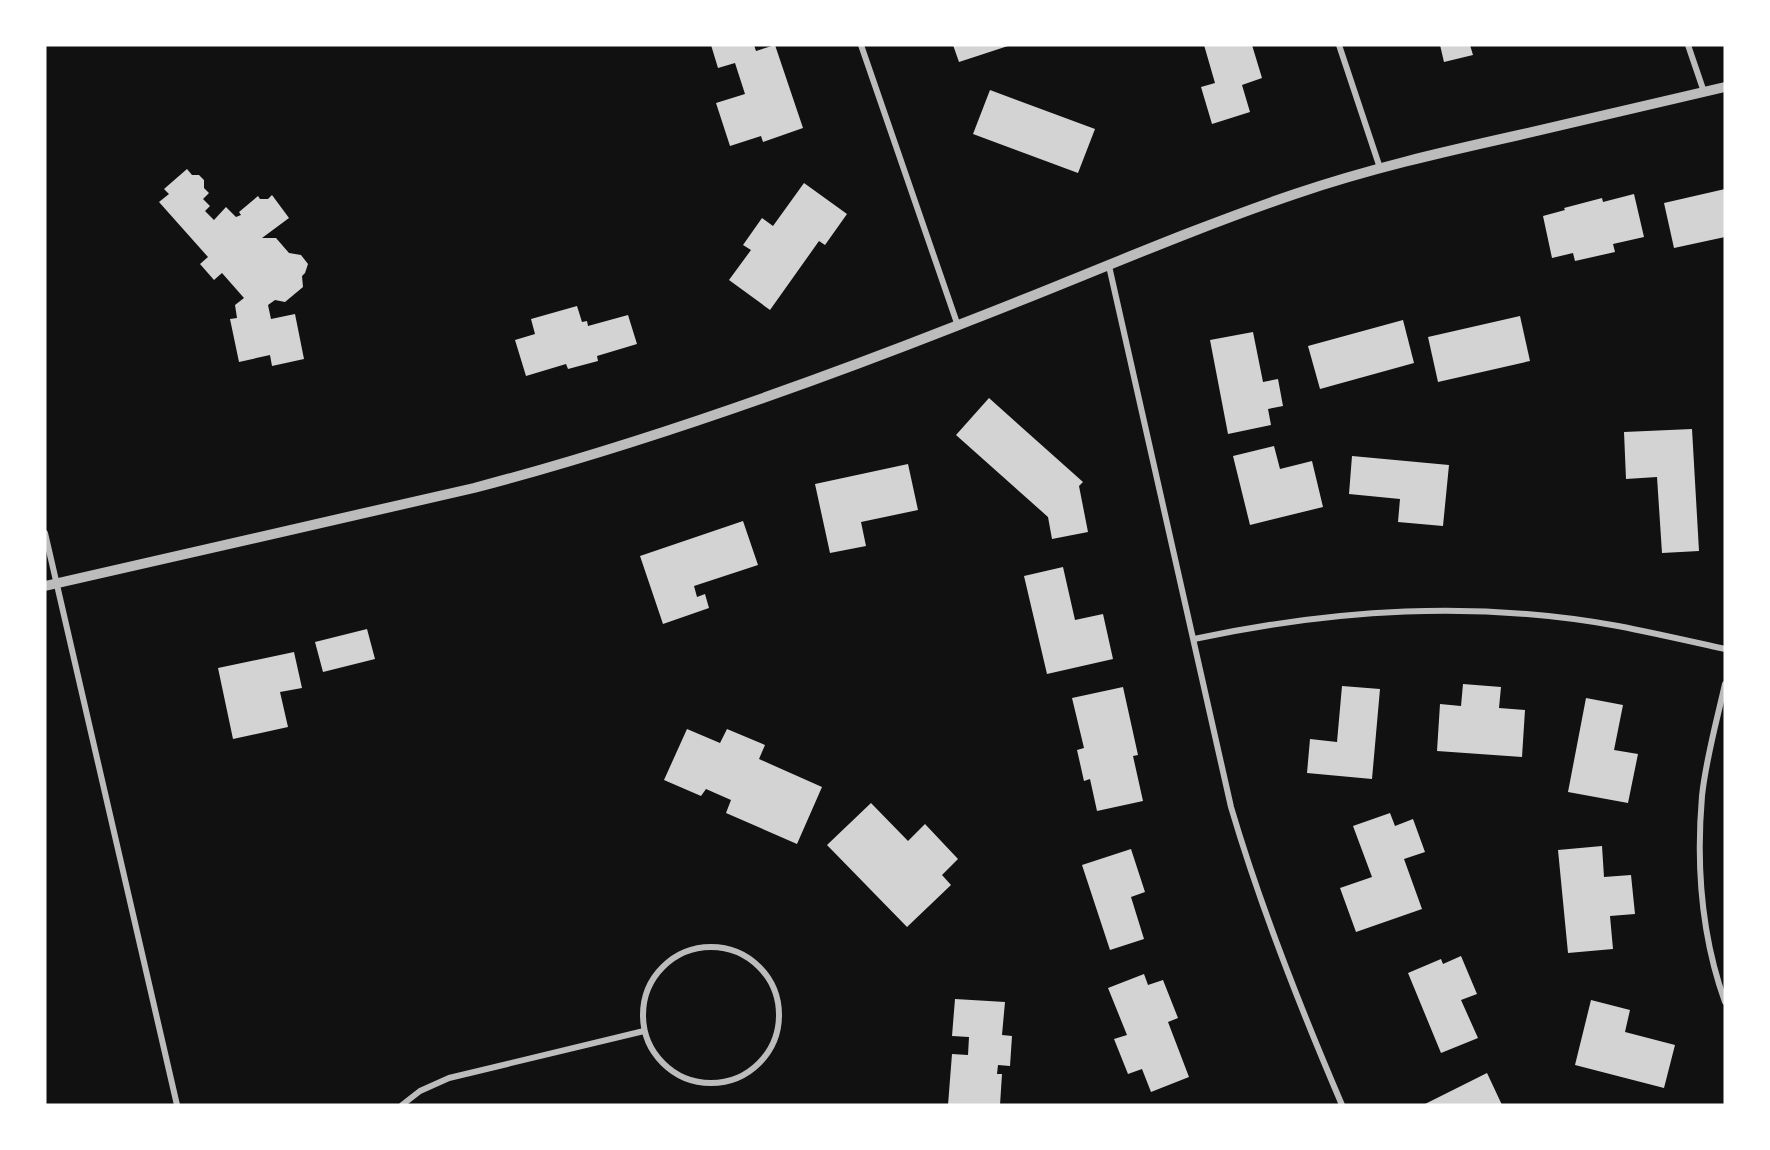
<svg xmlns="http://www.w3.org/2000/svg" width="1770" height="1150" font-family="'Open Sans',sans-serif">
<style>
.building{fill:#d3d3d3}
.lines{fill:none;stroke-linecap:round;stroke-linejoin:round}
.minor{stroke:#bcbcbc;stroke-width:6}
.tertiary{stroke:#bcbcbc;stroke-width:10}
</style>
<rect width="100%" height="100%" fill="#111"/>
<g class="building">
<polygon points="711,45 754,45 756,51 775,45 803,128 763,142 761,136 730,146 716,103 745,94 735,63 718,68"/>
<polygon points="953,45 1011,45 959,62"/>
<polygon points="1204,45 1252,45 1262,78 1242,85 1250,112 1212,124 1201,87 1215,83"/>
<polygon points="1440,45 1470,45 1473,55 1444,62"/>
<polygon points="990,90 1095,129 1078,173 973,134"/>
<polygon points="187,169 192,175 199,175 204,180 204,188 209,193 203,199 210,206 205,211 214,220 226,207 236,217 241,215 239,212 258,196 260,199 268,199 272,195 289,218 262,238 276,238 289,253 301,255 308,264 305,273 302,276 303,287 285,302 275,300 268,305 271,319 295,314 304,359 272,366 270,355 239,362 230,319 237,318 235,305 244,298 222,273 214,280 200,264 208,257 159,202 169,194 164,189"/>
<polygon points="804,183 847,214 825,245 819,241 770,310 729,280 751,250 743,245 762,218 773,226"/>
<polygon points="1725,189 1725,237 1674,248 1664,203"/>
<polygon points="1634,194 1644,237 1613,244 1615,252 1575,261 1573,253 1552,258 1543,216 1565,210 1564,208 1602,198 1603,202"/>
<polygon points="577,306 582,322 587,321 588,326 628,315 637,344 597,356 598,361 568,369 566,364 526,376 515,340 535,334 531,319"/>
<polygon points="1520,316 1530,361 1438,382 1428,337"/>
<polygon points="1403,320 1414,363 1320,389 1308,346"/>
<polygon points="1253,332 1263,382 1278,379 1283,406 1268,409 1271,425 1228,434 1210,340"/>
<polygon points="989,398 1083,482 1079,486 1088,532 1052,539 1048,517 956,435"/>
<polygon points="1692,429 1699,551 1662,553 1657,477 1626,479 1624,432"/>
<polygon points="1274,446 1280,469 1312,461 1323,507 1250,525 1233,456"/>
<polygon points="1352,456 1449,465 1443,526 1398,522 1400,499 1349,494"/>
<polygon points="908,464 918,510 861,522 866,546 830,553 815,484"/>
<polygon points="743,521 758,565 694,586 697,597 705,594 709,608 663,624 640,556"/>
<polygon points="1063,567 1075,620 1103,614 1113,659 1047,674 1024,576"/>
<polygon points="367,629 375,659 323,672 315,642"/>
<polygon points="294,652 302,688 280,692 288,727 233,739 218,668"/>
<polygon points="1463,684 1501,687 1499,708 1525,710 1522,757 1437,751 1440,704 1461,706"/>
<polygon points="1342,686 1380,689 1372,779 1307,773 1310,739 1337,742"/>
<polygon points="1123,687 1138,755 1133,756 1143,801 1097,811 1090,779 1084,781 1077,750 1084,748 1072,698"/>
<polygon points="1586,698 1623,705 1614,750 1638,754 1628,803 1568,792"/>
<polygon points="687,729 720,743 727,729 765,745 759,759 822,787 797,844 726,813 731,800 706,789 701,796 664,780"/>
<polygon points="871,803 908,841 925,824 958,859 942,875 951,885 907,927 827,845"/>
<polygon points="1390,813 1395,826 1413,819 1425,852 1404,859 1422,909 1356,932 1340,888 1372,877 1353,826"/>
<polygon points="1602,846 1604,877 1631,875 1635,914 1610,916 1613,949 1568,953 1558,850"/>
<polygon points="1131,849 1145,892 1131,897 1144,939 1110,950 1082,865"/>
<polygon points="1461,956 1477,994 1461,1000 1478,1038 1441,1053 1408,973 1441,959 1443,964"/>
<polygon points="1144,974 1148,985 1163,980 1178,1018 1168,1022 1189,1077 1151,1092 1142,1069 1128,1074 1114,1039 1127,1035 1108,988"/>
<polygon points="955,999 1005,1002 1002,1035 1012,1036 1010,1066 998,1065 997,1074 1002,1074 1000,1105 948,1105 952,1054 968,1055 969,1037 952,1036"/>
<polygon points="1591,1000 1630,1010 1625,1032 1675,1045 1664,1088 1575,1065"/>
<polygon points="1487,1073 1502,1105 1423,1105"/>
</g>
<g class="lines">
<g class="minor">
<polyline points="861,45 958,326"/>
<polyline points="1339,45 1380,168"/>
<polyline points="1688,45 1704,92"/>
<path d="M1109,266L1231,807C1261,909 1300,1007 1342,1105"/>
<polyline points="45,533 177,1105"/>
<path d="M1194,639C1335,609 1475,600 1618,626C1654,633 1689,641 1725,649"/>
<path d="M1725,684C1717,720 1706,758 1702,796C1696,866 1701,935 1725,1002"/>
<circle cx="711" cy="1015" r="68"/>
<polyline points="402,1105 420,1091 449,1078 644,1031"/>
</g>
<path class="tertiary" d="M45,586L474,488C638,445 798,388 956,326C1069,283 1180,233 1295,194C1368,169 1443,152 1519,135C1587,119 1656,103 1725,87"/>
</g>
<rect width="1770" height="1150" fill="none" stroke="#ffffff" stroke-width="93"/>
</svg>
